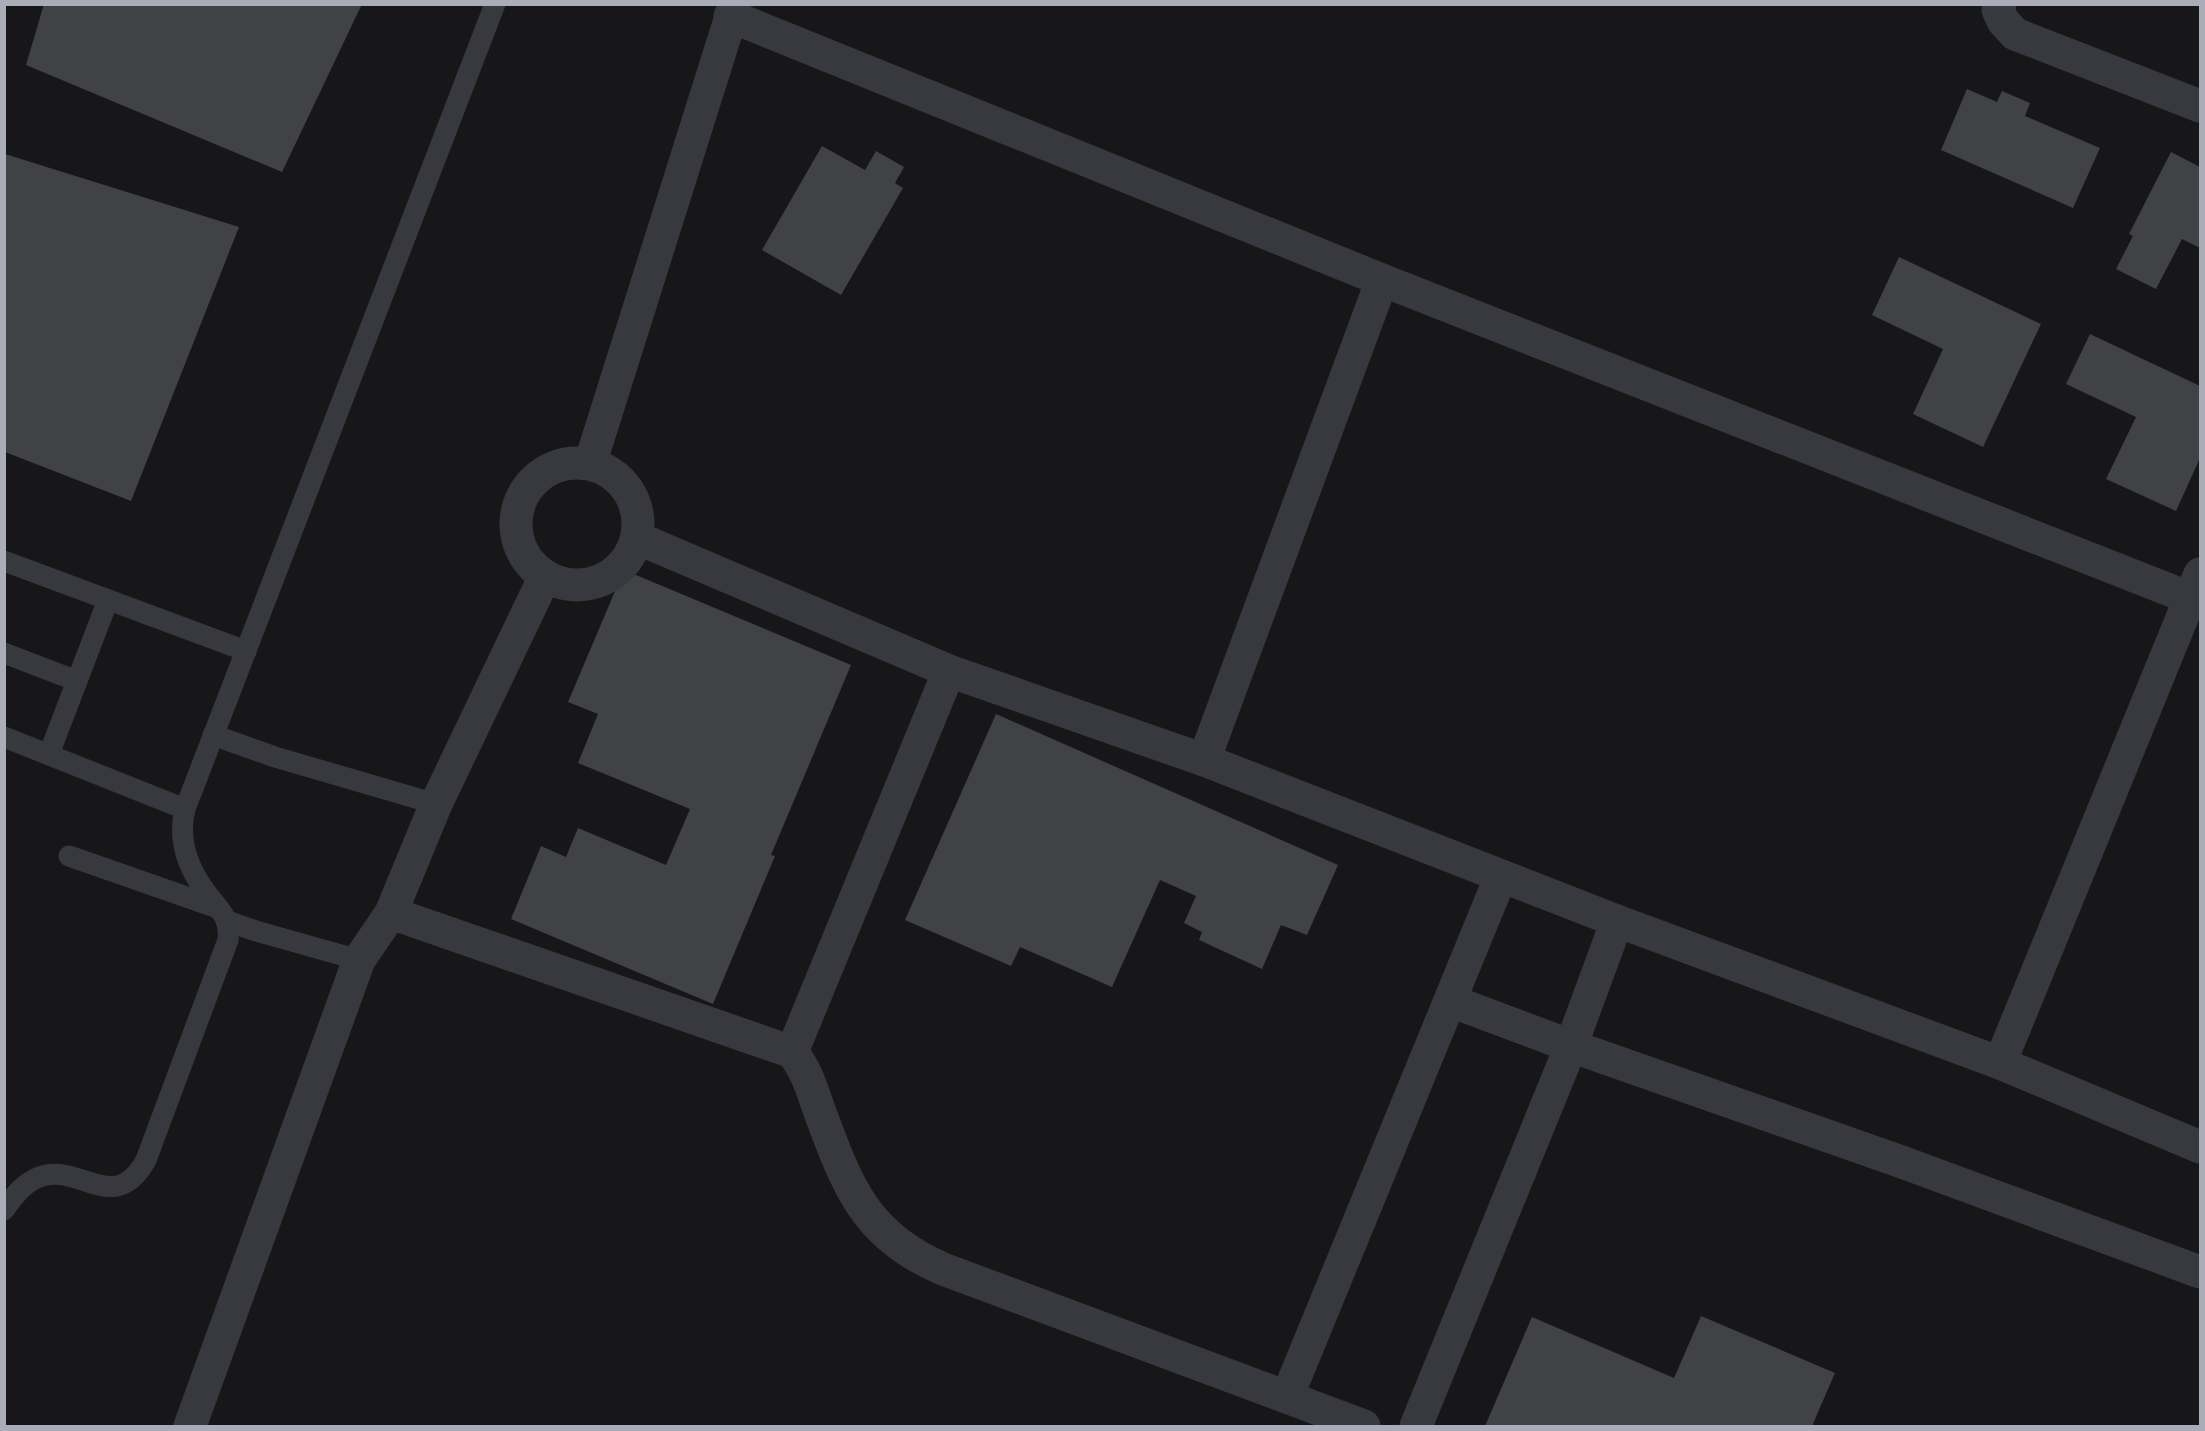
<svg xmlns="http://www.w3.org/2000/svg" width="2205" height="1431" font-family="'DM Sans',sans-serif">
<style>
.building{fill:#414246}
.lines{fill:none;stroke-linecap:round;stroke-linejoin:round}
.service{stroke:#38393e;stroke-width:21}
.minor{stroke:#38393e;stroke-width:33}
.tertiary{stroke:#38393e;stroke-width:33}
</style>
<rect width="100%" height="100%" fill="#171719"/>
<g class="building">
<polygon points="44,4 362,4 282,172 26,65"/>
<polygon points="1967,89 1997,102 2002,91 2030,103 2025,116 2100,148 2073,208 1941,150"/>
<polygon points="822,146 865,170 876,151 904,167 895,183 903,188 841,295 762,250"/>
<polygon points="2171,152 2200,167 2200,248 2182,239 2156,289 2116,269 2133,236 2129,234"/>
<polygon points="5,154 239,227 131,501 5,452"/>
<polygon points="1899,257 2041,324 1983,447 1913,414 1943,349 1872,315"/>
<polygon points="2090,334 2200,386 2200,458 2176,511 2106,479 2136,417 2066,384"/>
<polygon points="624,570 851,665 771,855 775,856 713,1004 511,919 541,846 566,857 578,828 666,865 690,809 578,763 598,714 568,702"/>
<polygon points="996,714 1338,865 1307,935 1281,925 1262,969 1199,940 1202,932 1184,923 1196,896 1160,880 1112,987 1020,947 1011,966 905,920"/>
<polygon points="1701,1316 1835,1373 1812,1426 1485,1426 1532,1317 1674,1378"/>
</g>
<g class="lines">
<g class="service">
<polyline points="4,561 246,651"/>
<polyline points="4,653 77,681"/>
<polyline points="213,735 275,757 436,804"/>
<polyline points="4,737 185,809"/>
<polyline points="49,754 108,600"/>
<polyline points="69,856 218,908"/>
<polyline points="227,921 256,931 359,960"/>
<path d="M4,1210C15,1194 27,1179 46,1175C84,1168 116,1214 146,1160L228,940C230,918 221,911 208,895C188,869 177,841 185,809L495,4"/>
</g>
<g class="minor">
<polyline points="2000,4 1998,10 2003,21 2015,34 2200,106"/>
<polyline points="730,16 1382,280 2200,602"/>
<polyline points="637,538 949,671 1204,760 1617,921 2000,1063 2200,574"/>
<polyline points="1204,760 1382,280"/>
<path d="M391,913L792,1052C807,1070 813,1093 821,1115C848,1188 866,1236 943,1269L1364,1426"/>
<polyline points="1451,1001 1571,1046 1899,1161 2200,1272"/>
<polyline points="792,1052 949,671"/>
<polyline points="2000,1063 2200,1147"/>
<polyline points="1287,1397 1501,876"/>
<polyline points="1416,1426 1571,1046 1617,921"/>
</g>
<g class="tertiary">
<circle cx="577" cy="524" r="61"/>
<polyline points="590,464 735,4"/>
<polyline points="190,1426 359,960 391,913 436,804 545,576"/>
</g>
</g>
<rect width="2205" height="1431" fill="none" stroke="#aaadb8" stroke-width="12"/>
</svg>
